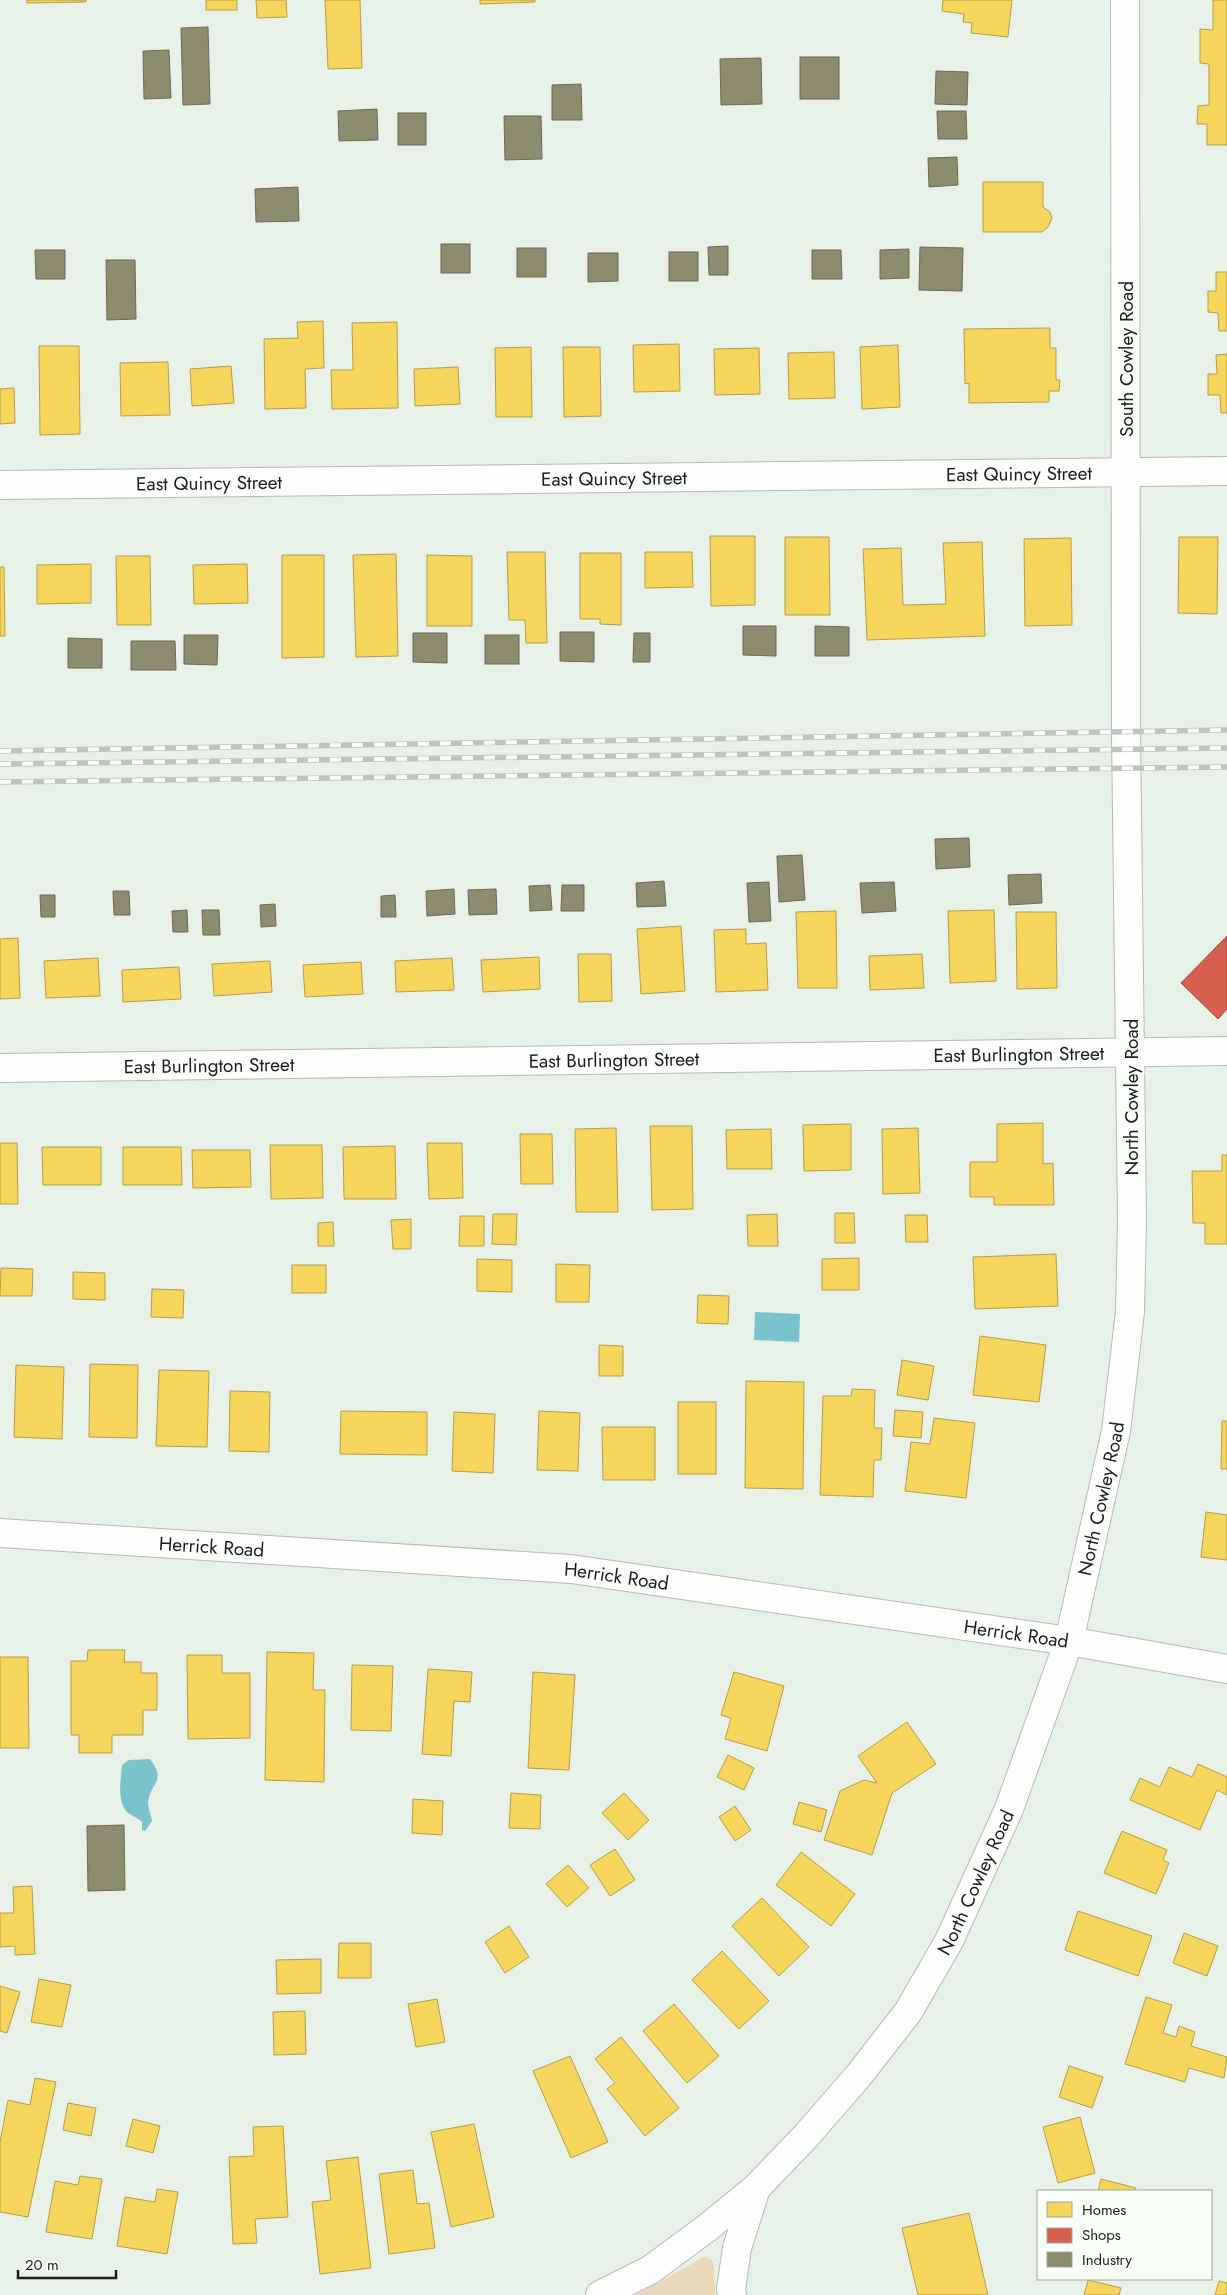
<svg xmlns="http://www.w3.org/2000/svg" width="1227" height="2295" font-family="Jost,sans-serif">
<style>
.green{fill:#e9dabb}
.water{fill:#7bc3cc}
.homes{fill:#f6d55c;stroke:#b49e48}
.shops{fill:#d6604d;stroke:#9d4c3d}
.industry{fill:#8c8c6e;stroke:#6a6b54}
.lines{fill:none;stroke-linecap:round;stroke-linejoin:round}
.street-casing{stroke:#b4bbb4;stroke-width:30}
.street{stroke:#fcfdfc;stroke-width:28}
.rail-casing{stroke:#c1c3c1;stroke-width:5.5}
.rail{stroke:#f9fff8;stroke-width:4;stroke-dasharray:11;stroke-linecap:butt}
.labels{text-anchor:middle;stroke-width:5;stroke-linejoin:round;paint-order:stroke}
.street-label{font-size:19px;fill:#191f19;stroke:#f9fff8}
</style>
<rect width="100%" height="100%" fill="#e8f1e8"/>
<polygon class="green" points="704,2257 711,2259 714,2265 715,2295 635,2295"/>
<g class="water">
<polygon points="755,1312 800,1314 799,1342 754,1340"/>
<path d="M150,1759C167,1781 151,1782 148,1802C148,1808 151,1815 152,1821L145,1831L142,1830V1822C138,1818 132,1816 128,1813C116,1801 121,1780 122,1765L129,1760Z"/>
</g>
<g class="homes">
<polygon points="27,0 86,0 86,2 27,3"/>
<rect x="206" y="0" width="31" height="10"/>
<polygon points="256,0 286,0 287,17 257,18"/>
<polygon points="325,0 360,0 362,68 328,69"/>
<polygon points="480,0 535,0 535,2 480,4"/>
<polygon points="943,0 1012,0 1008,37 971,33 972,23 963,22 964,14 942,11"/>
<polygon points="1213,0 1227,0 1227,145 1207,145 1207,124 1197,124 1198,106 1209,105 1209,64 1200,63 1200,29 1213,30"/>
<polygon points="983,182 1043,182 1043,207 1050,212 1052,218 1048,227 1042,232 983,232"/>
<polygon points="1216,272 1227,272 1227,331 1219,331 1218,313 1208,312 1208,291 1216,291"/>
<polygon points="323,321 324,368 305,369 306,408 265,409 264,339 298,338 297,322"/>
<polygon points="397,322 398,408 332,409 331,370 353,370 352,323"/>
<polygon points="1050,328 1050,348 1056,348 1056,380 1060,380 1059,391 1049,391 1049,402 969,403 969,383 965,384 964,329"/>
<polygon points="679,344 680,391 634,392 633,345"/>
<polygon points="898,345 900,407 862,409 860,347"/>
<polygon points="39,346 79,346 80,434 40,435"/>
<polygon points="531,347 532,417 496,417 495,348"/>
<polygon points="563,347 600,347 601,416 564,417"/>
<polygon points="759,348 760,394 715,395 714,349"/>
<polygon points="834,352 835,398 789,399 788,353"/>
<polygon points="1227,354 1227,413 1221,413 1220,395 1208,395 1208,374 1217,374 1216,355"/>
<polygon points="168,362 170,415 121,416 120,363"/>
<polygon points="231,366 234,403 192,406 190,369"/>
<polygon points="458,367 460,404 415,406 414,369"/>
<polygon points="14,388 15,423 0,424 0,389"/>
<polygon points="710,536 755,536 755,605 711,606"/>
<polygon points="785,537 829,537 830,615 785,615"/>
<polygon points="1179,537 1218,537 1217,614 1178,613"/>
<polygon points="1071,538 1072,625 1025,626 1024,539"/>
<polygon points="982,542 985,636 867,640 863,549 901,548 903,605 946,604 943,543"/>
<polygon points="507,552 545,552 547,643 526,643 525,620 509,620"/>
<polygon points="645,552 692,552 693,587 645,588"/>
<polygon points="580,553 621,553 621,625 600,624 600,619 580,619"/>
<polygon points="396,554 398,656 356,657 353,555"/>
<polygon points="282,555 324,555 324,657 282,658"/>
<polygon points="427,555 472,556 472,626 427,626"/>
<polygon points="116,556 150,556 151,625 117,625"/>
<polygon points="91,564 91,603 37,604 37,565"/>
<polygon points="247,564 248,603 194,604 193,565"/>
<polygon points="0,567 4,567 5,636 0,636"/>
<polygon points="994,910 996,981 950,983 948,911"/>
<polygon points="836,911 837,988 798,988 796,912"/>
<polygon points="1016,912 1056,912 1057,988 1017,989"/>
<polygon points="681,926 685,991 641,994 637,929"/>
<polygon points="746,929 746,944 766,943 768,990 716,992 714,930"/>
<polygon points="18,938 20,998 0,999 0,939"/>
<polygon points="578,954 611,954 612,1001 579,1002"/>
<polygon points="922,954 924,988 870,990 869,956"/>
<polygon points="539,957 540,989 483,992 481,960"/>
<polygon points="98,958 100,996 46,998 44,961"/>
<polygon points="452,958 454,990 396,992 395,961"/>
<polygon points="270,961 272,992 214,996 212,964"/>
<polygon points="361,962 363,994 305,997 303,965"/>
<polygon points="179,967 181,999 123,1002 122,970"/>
<polygon points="1043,1123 1043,1164 1053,1163 1054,1205 994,1205 994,1197 970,1197 970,1162 997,1162 997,1124"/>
<polygon points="851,1124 851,1170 804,1171 803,1125"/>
<polygon points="650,1126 692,1126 693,1209 652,1210"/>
<polygon points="616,1128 618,1212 576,1212 575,1129"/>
<polygon points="918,1128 920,1193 883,1194 882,1129"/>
<polygon points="771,1129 772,1169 727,1169 726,1130"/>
<polygon points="520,1134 552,1134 553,1184 521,1184"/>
<polygon points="0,1143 17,1143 18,1204 0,1204"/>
<polygon points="427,1143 462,1143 463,1198 429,1199"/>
<polygon points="270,1145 322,1145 323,1198 271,1199"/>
<polygon points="395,1146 396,1199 344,1199 343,1147"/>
<polygon points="42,1147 101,1147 101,1185 43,1185"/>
<polygon points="123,1147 181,1147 182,1185 123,1185"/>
<polygon points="192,1150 250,1150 251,1187 193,1188"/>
<polygon points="1222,1155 1227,1155 1227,1244 1205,1244 1205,1223 1193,1223 1192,1171 1222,1171"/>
<polygon points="835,1213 854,1213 855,1243 835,1243"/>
<polygon points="493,1214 517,1214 516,1245 492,1244"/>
<polygon points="777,1214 778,1246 748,1246 747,1215"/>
<polygon points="905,1215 927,1215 928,1242 906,1242"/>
<polygon points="460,1216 484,1216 484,1246 459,1246"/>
<polygon points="411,1219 411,1249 393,1249 391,1220"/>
<polygon points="333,1222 334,1246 318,1246 318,1223"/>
<polygon points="1056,1254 1058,1306 975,1309 973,1257"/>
<polygon points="859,1258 859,1290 822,1290 822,1259"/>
<polygon points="477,1259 512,1260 512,1292 477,1291"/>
<polygon points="556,1264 590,1265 589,1302 556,1302"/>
<rect x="292" y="1265" width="34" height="28"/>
<polygon points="1,1268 33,1269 32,1296 0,1296"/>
<polygon points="73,1272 105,1273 105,1300 73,1299"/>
<polygon points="152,1289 184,1290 183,1318 151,1317"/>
<polygon points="698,1295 729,1296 728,1324 697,1323"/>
<polygon points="980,1336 1046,1345 1039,1402 973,1395"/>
<polygon points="599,1345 623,1346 623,1376 599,1376"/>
<polygon points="902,1360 934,1366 928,1400 897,1395"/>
<polygon points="90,1364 138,1365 137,1438 89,1437"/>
<polygon points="16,1365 64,1367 62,1439 14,1437"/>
<polygon points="159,1370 209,1371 207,1447 156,1446"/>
<polygon points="746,1381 804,1382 803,1489 745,1488"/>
<polygon points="852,1389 875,1390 874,1428 882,1428 881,1460 874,1460 873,1497 820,1495 823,1396 851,1396"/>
<polygon points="230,1391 270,1392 269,1452 229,1451"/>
<rect x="678" y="1402" width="38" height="72"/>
<polygon points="895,1410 923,1412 921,1438 893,1436"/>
<polygon points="341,1411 427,1412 427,1455 340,1454"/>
<polygon points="539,1411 580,1413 578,1471 537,1470"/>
<polygon points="454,1412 495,1414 493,1473 452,1471"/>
<polygon points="934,1418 975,1423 966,1498 905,1491 911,1442 930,1444"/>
<polygon points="1222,1421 1227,1421 1227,1469 1221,1469"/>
<polygon points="602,1427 655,1427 655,1480 603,1480"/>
<polygon points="1206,1512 1227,1515 1227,1560 1201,1557"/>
<polygon points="88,1650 125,1650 124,1662 141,1662 141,1673 157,1673 157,1710 143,1710 143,1735 112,1735 112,1753 79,1753 79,1735 71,1735 71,1661 87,1661"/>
<polygon points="267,1652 314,1653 313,1690 325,1690 324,1782 265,1780"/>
<polygon points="187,1655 222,1655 222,1673 250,1673 250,1738 188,1739"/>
<polygon points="0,1657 28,1657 29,1748 0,1748"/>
<polygon points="352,1665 393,1666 391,1731 351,1730"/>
<polygon points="428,1669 472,1672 470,1702 454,1701 451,1756 422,1754"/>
<polygon points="533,1672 575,1675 569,1770 528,1768"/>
<polygon points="734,1672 784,1686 767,1751 725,1739 731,1718 721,1715"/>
<polygon points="907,1722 936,1764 892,1793 872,1855 824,1840 840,1791 864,1780 877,1783 858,1756"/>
<polygon points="728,1755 754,1768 744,1790 717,1777"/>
<polygon points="1198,1764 1227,1777 1227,1795 1217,1790 1200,1830 1130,1800 1140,1778 1160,1787 1169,1767 1192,1777"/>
<polygon points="511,1793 541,1795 540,1829 509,1828"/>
<polygon points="624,1793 649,1820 628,1840 602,1813"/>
<polygon points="413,1799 443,1801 442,1835 412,1833"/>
<polygon points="799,1802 827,1810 821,1832 793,1824"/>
<polygon points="735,1806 751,1830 735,1841 719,1817"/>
<polygon points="1122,1831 1167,1850 1163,1860 1169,1863 1156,1894 1104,1873"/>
<polygon points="615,1849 635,1880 610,1896 590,1865"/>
<polygon points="801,1852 855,1894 831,1926 776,1885"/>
<polygon points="568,1865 589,1888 567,1907 546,1884"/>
<polygon points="32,1886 35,1954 15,1955 15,1946 0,1947 0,1913 14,1913 13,1887"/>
<polygon points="762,1898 809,1947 779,1976 732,1926"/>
<polygon points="1078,1911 1152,1936 1138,1976 1065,1950"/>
<polygon points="509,1926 529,1957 505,1973 485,1942"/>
<polygon points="1184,1933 1218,1946 1207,1976 1173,1963"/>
<polygon points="339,1943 371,1943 371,1978 338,1978"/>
<polygon points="722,1951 769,2001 739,2029 692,1980"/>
<polygon points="321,1959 321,1993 277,1994 276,1960"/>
<polygon points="39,1979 71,1985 62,2027 31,2022"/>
<polygon points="0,1986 20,1992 7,2033 0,2031"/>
<polygon points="1146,1997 1172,2005 1163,2033 1176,2037 1179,2026 1195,2032 1191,2046 1227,2057 1224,2078 1189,2068 1185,2082 1125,2064"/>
<polygon points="437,1999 445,2042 416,2047 408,2004"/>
<polygon points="674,2004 719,2056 687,2083 643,2031"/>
<polygon points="305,2011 306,2054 274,2055 273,2012"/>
<polygon points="621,2037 679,2108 645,2136 607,2089 615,2083 595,2059"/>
<polygon points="570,2056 608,2142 571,2158 533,2071"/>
<polygon points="1069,2066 1103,2077 1092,2108 1059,2097"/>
<polygon points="35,2078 56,2082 28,2217 0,2212 0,2142 8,2100 30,2105"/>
<polygon points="68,2103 96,2108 91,2136 63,2130"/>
<polygon points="1080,2117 1095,2173 1058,2183 1043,2127"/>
<polygon points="133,2119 160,2126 153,2153 126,2146"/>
<polygon points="474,2124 494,2217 451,2227 431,2132"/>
<polygon points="283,2126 288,2217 255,2219 257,2243 233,2244 229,2157 254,2156 253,2127"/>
<polygon points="358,2157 371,2268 320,2274 312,2202 331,2200 326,2161"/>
<polygon points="413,2170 417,2204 429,2203 435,2248 389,2254 379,2174"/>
<polygon points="80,2176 102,2179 92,2239 46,2232 55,2181 78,2185"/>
<polygon points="1101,2179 1136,2188 1135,2191 1098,2191"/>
<polygon points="157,2189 178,2192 167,2254 117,2246 125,2197 155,2202"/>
<polygon points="969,2213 988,2295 918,2295 902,2228"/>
<polygon points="1088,2280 1121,2288 1119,2295 1084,2295"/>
<polygon points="1219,2281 1227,2283 1227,2295 1215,2295"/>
</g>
<polygon class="shops" points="1227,936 1227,1009 1218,1019 1181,983"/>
<g class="industry">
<polygon points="208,27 210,104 183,105 181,28"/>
<polygon points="169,50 171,98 144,99 143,51"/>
<rect x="800" y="57" width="39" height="42"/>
<polygon points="761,58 762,104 721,105 720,59"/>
<polygon points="936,71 968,72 967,105 935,104"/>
<polygon points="581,84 582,120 552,120 552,85"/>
<polygon points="377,109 378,140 339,141 338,111"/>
<polygon points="937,111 966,111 967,139 938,139"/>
<rect x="398" y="113" width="28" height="32"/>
<polygon points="504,116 541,116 542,159 505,160"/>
<polygon points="957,157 958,185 929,187 928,158"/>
<polygon points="298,187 299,221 256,222 255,189"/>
<rect x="441" y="244" width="29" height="29"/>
<polygon points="728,246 728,275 709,275 708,247"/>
<polygon points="920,247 963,248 962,291 919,290"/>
<rect x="517" y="248" width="29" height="29"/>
<polygon points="909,249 909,278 880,279 880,250"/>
<polygon points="35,250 65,250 65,279 36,279"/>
<polygon points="812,250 841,250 842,279 812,279"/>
<rect x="669" y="252" width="29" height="29"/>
<polygon points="588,253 618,253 618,281 588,282"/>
<polygon points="106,260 135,260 136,319 107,320"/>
<polygon points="743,626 776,626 776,656 743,655"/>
<polygon points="815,626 849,627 849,656 815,656"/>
<polygon points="560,632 594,632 594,662 560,661"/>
<polygon points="413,633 447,633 447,663 413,662"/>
<polygon points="634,633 650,633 650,662 633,662"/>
<polygon points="184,635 218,635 217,665 184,664"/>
<rect x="485" y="635" width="34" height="29"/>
<polygon points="68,638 102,639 102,668 68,668"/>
<polygon points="131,641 175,641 176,670 131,670"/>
<polygon points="969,838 970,867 936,869 935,839"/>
<polygon points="802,855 805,900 779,902 777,856"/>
<polygon points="1041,874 1042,903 1009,905 1008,875"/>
<polygon points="664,881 666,906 637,907 636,883"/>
<polygon points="769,882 771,921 749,922 747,883"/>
<polygon points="894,882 896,911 862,913 860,883"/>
<polygon points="550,885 552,910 530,911 529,886"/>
<polygon points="562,885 584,885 584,911 561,911"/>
<polygon points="454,889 455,914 427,916 426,891"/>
<polygon points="496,889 497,914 469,915 468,890"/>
<polygon points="113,891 129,891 130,915 114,915"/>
<polygon points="40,895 55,895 55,917 41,917"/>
<polygon points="395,895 396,917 381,917 381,896"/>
<polygon points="275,904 276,926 261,927 260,905"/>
<polygon points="187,910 188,932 173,932 172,911"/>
<polygon points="202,910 219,910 220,935 203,935"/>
<polygon points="124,1825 125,1890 88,1891 87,1826"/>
</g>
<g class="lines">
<defs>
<g id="street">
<path id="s1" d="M0,485L1227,471"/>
<path id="s2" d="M0,1068L1227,1051"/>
<path id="s3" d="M0,1533L571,1569L1069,1641L1227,1669"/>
<path id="s4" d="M600,2295L650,2270L707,2228L756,2188L806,2136L859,2075L908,2012L949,1941L1009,1809L1069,1641L1116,1431L1130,1312L1132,1220L1126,731L1125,0"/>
<polyline points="732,2295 731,2289 737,2248 756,2188"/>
</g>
</defs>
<use href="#street" class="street-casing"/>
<use href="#street" class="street"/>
<defs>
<g id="rail">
<polyline points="0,751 1227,730"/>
<polyline points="0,764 1227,748"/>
<polyline points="0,782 1227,767"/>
</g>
</defs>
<use href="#rail" class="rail-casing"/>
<use href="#rail" class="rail"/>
</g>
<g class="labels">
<g class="street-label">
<text transform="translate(1126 359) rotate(-90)" y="7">South Cowley Road</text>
<text dy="7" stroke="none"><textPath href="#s1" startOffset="1019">East Quincy Street</textPath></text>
<text dy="7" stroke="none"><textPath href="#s1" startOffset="614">East Quincy Street</textPath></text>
<text dy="7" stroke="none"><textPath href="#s1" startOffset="209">East Quincy Street</textPath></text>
<text dy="7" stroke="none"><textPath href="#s2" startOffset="1019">East Burlington Street</textPath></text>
<text dy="7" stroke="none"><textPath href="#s2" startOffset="614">East Burlington Street</textPath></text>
<text dy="7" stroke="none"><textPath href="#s2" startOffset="209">East Burlington Street</textPath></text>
<text transform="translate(1131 1097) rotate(-90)" y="7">North Cowley Road</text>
<text dy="7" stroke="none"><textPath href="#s4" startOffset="974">North Cowley Road</textPath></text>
<text dy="7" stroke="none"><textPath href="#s3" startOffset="212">Herrick Road</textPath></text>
<text dy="7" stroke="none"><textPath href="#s3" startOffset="618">Herrick Road</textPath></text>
<text dy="7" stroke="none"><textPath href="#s3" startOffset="1022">Herrick Road</textPath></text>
<text dy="7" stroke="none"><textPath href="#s4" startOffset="569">North Cowley Road</textPath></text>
</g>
</g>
<rect x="1037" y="2190" width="175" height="90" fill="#f9fff8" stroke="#9fa59f"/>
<rect x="1047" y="2202" width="25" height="15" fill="#f6d55c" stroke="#9fa59f"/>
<text x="1082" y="2215" font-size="15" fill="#191f19">Homes</text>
<rect x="1047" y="2228" width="25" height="15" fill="#d6604d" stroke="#9fa59f"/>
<text x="1082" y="2240" font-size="15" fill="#191f19">Shops</text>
<rect x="1047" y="2252" width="25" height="15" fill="#8c8c6e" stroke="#9fa59f"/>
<text x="1082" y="2265" font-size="15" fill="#191f19">Industry</text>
<path d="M18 2270v8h98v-8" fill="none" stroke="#191f19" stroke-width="2.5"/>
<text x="25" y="2270" font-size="15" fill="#191f19" stroke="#f9fff8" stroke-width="4" paint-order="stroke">20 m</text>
</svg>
